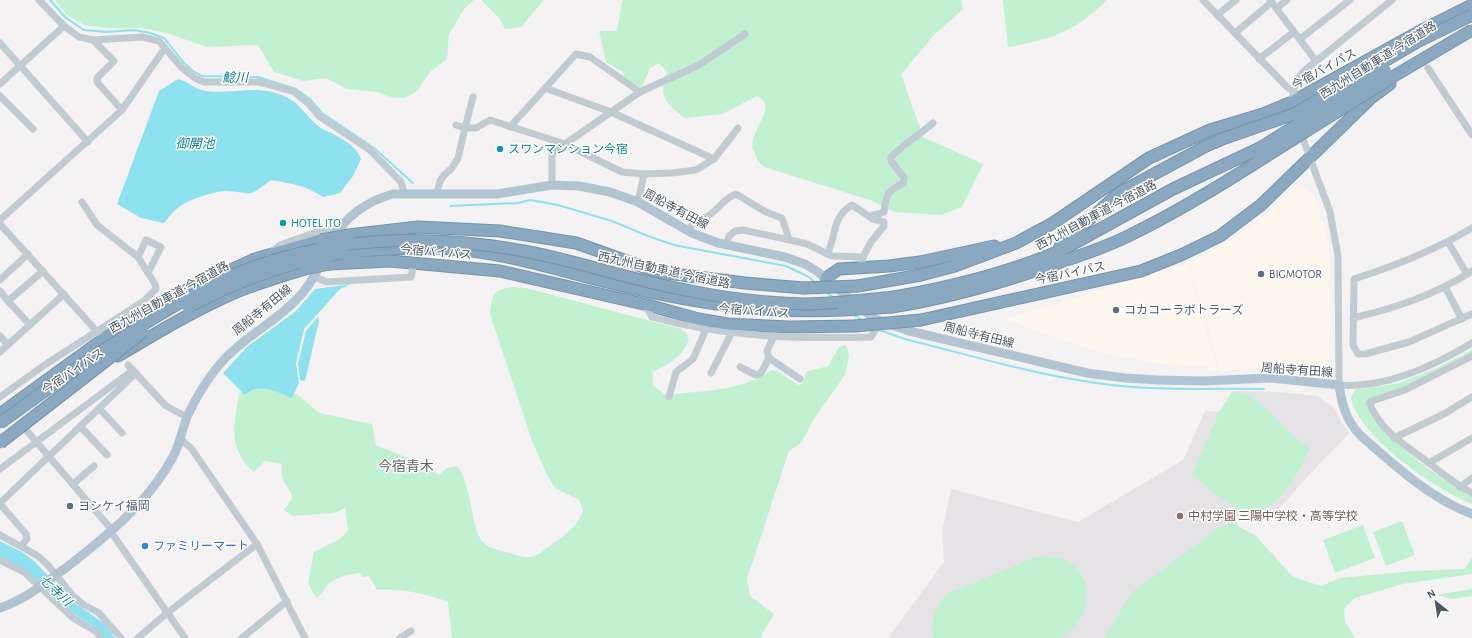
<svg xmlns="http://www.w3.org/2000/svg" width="1472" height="638" font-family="'Alegreya Sans','Noto Sans JP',sans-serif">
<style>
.commercial{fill:#fdf7ee}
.education{fill:#e5e3e5}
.green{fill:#c2f1d1}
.water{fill:#8ee2ef}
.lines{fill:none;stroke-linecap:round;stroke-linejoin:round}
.stream{stroke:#8ee2ef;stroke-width:2}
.highway-casing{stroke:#7594ad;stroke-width:13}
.minor{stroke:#c0cbd2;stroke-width:7}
.major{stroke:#b2c4d1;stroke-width:9}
.highway{stroke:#8aa9c1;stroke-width:11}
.highway-bridge-casing{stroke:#7594ad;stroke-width:13;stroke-linecap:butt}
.highway-bridge{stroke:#8aa9c1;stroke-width:11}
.culture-dot{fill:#0f9aa8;stroke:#fff;stroke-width:1.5}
.service-dot{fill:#5c6f8a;stroke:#fff;stroke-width:1.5}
.education-dot{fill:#8d6e63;stroke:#fff;stroke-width:1.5}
.shop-dot{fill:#3f7fe0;stroke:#fff;stroke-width:1.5}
.labels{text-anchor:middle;stroke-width:3;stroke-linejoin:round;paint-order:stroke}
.street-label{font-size:12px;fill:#495761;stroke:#fff}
.culture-label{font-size:12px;fill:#0d838f;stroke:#fff;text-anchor:start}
.service-label{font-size:12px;fill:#4e5e75;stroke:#fff;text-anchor:start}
.education-label{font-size:12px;fill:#785e54;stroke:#fff;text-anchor:start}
.shop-label{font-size:12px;fill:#366cbe;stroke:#fff;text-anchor:start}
.water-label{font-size:13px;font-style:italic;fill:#0b8093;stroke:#fff}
.quarter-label{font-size:14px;fill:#5e6367;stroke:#fff}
</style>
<rect width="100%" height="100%" fill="#f4f2f3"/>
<g class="commercial">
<polygon points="1302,187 1313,193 1325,228 1329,253 1330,285 1329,358 1326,370 1323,372 1312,372 1252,368 1220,371 1189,263 1218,248 1251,227 1296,188"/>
<polygon points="1188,263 1218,371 1210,371 1207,366 1163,364 1112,355 1064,341 1006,319"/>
</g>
<polygon class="education" points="1233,391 1279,392 1317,396 1333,407 1349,434 1321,462 1275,513 1257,523 1235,519 1219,528 1118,616 1104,638 888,638 944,562 942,532 951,489 1078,522 1183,460 1205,411 1219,412"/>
<g class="green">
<polygon points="55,0 474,0 464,9 449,35 447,59 430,72 417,91 405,98 394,98 378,92 347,89 326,78 303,81 274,72 258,45 206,47 170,34 143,28 109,28 84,25 66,14"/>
<polygon points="481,0 544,0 521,27 505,29 500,19"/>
<path d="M624,0H961L963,9L934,35L901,74L923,137L983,164L962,207L941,215L894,212L870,200L764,167L758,161L752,147C753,141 754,134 757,129C762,117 774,104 757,96L722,114L685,118C664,102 659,98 667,72L659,63L650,68L641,88L624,77L623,71L617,69L606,62L599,31H617L622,2Z"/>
<path d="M1003,0H1107C1074,32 1053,39 1008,47Z"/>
<path d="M514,287L526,288L681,329L686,333L689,339C683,357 669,364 653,372V385L665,395C699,391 743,392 771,370L777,371L798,385L803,383L806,372L828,366L839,347L845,345L848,350L849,356L845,375L813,420L802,442L789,451L747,579L750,596L774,614L760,638H452L448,602C427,594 399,588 377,590L369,576L362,577L360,573C350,574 336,577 329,584C324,589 323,594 316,598L308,583L314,552L340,539L348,530L345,508L334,513L292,516L284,510L292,499C291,485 279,484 282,464L265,461L254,472C227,448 234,427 239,394L248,387L276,388L297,394L319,413L372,424L376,445L427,466L439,475L447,468L457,466C473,485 470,535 486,545C493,549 502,551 510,553C524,558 531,560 543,551C558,540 578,528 583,510L579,500L555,488L547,475L532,441L490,314C492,294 493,289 514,287Z"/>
<path d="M1472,350V353L1402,388L1365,400C1371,430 1445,483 1472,497V504C1437,490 1357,436 1351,397L1355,390L1399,383L1437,368Z"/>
<path d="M1233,392C1257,392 1274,418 1290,433C1296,439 1304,443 1310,448C1299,473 1273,524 1239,509C1223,503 1205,485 1192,475L1219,413Z"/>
<polygon points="1235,519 1238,526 1256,536 1293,577 1321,586 1340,578 1413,571 1465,569 1472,557 1472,574 1403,584 1355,598 1344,608 1345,622 1355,638 1104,638 1132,592 1219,528"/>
<polygon points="1402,521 1415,555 1386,566 1373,532"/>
<polygon points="1363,525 1375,558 1335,573 1323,540"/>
<path d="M1036,557C1045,557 1055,556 1063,559C1099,575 1092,623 1059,638H933C930,620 935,604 949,593Z"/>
<polygon points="1472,589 1472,596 1451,599 1436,595"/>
</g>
<g class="water">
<path d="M178,79C187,81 196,90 206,91C237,95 258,82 290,99C302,106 309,120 321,128C336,136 355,143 361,159L353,176L340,193L323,197C307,186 290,183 271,180C245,200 254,192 226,191C214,191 188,200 179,207C173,211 168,218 164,223L141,218L117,204L159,91Z"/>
<path d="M351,284L340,289L304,329L296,363L299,383L292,398C277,392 258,381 245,395L223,373L248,346L296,311L315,289Z"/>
<polygon points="318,317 319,321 305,381 300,380 298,364 306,331"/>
<polygon points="0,541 22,552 34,561 72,601 105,624 115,638 105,638 95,627 74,614 25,570 0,556"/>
</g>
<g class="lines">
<g class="stream">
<polyline points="50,0 66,18 84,30 106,32 134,30 150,33 164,38 184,63 193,71 202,76 258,77 296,89 310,99 322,113 374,148 413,183"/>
<polyline points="450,206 518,203 530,200 558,205 612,221 648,236 674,245 786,266 809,277 815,283"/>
<polyline points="826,292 834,298"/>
<polyline points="852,314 862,320"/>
<path d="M879,330L905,339C973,356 1042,377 1112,385C1163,391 1214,388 1264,389"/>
</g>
<defs>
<g id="highway">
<polyline points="349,235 418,227 500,231 576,243 658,272 745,283 804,288"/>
<polyline points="1060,246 1119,193 1206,146 1225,138"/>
<path d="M342,253C383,249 422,246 463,250C512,255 559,270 607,282C687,302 760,314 843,310"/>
<polyline points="329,264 390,261 500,271 648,305 698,319 728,324 790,327 855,326"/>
<polyline points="826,278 839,269 889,266 920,262 994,246"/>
<polyline points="858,286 921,275 955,266 1016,243 1053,223 1149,158 1210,130 1263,114 1292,102 1424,29 1472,5"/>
<path d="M894,297C952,287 1008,273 1062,250L1173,189L1260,148"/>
<path d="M892,307C949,298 1004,282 1058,263C1081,255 1104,248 1126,237C1174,214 1220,186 1265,157"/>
<polyline points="921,320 1141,271 1181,255 1220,236 1261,205 1371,98 1390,84"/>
<path d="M118,356C153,335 188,314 225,297C251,285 278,277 305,269"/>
<polyline points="0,414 102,340 167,299 255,259 321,240"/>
</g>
</defs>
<use href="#highway" class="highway-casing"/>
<g class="minor">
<polyline points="39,0 64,26 79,37 93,40 142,37 159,41 182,68 195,78 204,82 259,82 293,91 308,103 319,116 370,150 401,182 404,192"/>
<polyline points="1203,0 1287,87 1294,92"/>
<polyline points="1270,0 1316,61"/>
<polyline points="1277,8 1287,0"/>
<polyline points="1217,15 1236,0"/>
<polyline points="1235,33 1272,2"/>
<polyline points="1300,39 1350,0"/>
<polyline points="93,40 114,61 97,78 97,82 122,110"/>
<polyline points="0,43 88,142"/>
<polyline points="1259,59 1294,32"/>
<polyline points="1428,68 1472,135"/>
<polyline points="0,84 64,26"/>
<polyline points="545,88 611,112 714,159"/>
<polyline points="0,96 33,129"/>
<path d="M1295,118C1289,101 1293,84 1304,71L1392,0"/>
<polyline points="456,125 465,128 473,97"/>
<polyline points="510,127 576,54 590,57 640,92"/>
<path d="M1300,131L1330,212L1338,256L1339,385C1384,389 1434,366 1472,343"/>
<polyline points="552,185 552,153 640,92 699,65 745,34"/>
<polyline points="437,193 440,181 444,175 452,168 458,158 465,128 476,128 490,120 565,144 622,172 644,174 672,173 696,170 714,159 738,128"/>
<polyline points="638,202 644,174"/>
<path d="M871,217L873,215L879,214L884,212C886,194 887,192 903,183L904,178L891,161V157C904,144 919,135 933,123"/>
<polyline points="0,220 122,110 165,48"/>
<polyline points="0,224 101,336"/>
<path d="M1472,228C1435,250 1395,266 1354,279L1353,345L1358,354H1365L1409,342L1472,314"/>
<path d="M688,231C697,216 703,222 712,213C721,206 725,198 736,194L766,212L782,218L788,236V239"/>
<polyline points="1448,242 1467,274"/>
<polyline points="726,245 729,236 735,231 743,230 790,240 807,244 832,256 863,257 861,267"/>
<polyline points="272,252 280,245 325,229 337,232"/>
<path d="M827,254C837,235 831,218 852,205L873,219L884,222V226L871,242L863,257"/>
<polyline points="138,257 146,240 161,247 148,273"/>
<polyline points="314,277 327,282 411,277 414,262"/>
<polyline points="0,280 28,254"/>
<polyline points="1445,287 1462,319"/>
<polyline points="0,291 8,301"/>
<path d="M648,305L647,308L652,317C723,337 797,339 871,337L880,322"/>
<path d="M1353,318C1395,308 1435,295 1472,271"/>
<polyline points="30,325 8,301 43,271"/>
<polyline points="0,336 8,345"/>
<polyline points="774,336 767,351 769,358 800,379"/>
<polyline points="0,352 64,294"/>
<path d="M1472,356L1405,390L1369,402C1380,431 1405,445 1429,463C1443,474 1456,485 1472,493"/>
<polyline points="128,365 166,406 187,417"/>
<polyline points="740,367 756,375 761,373 769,358"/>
<polyline points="711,373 731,334"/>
<polyline points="0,397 46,364 144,301 156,289 155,284 138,257 97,225 82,202"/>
<polyline points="669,397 676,372 693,359 706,329"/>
<polyline points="99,408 122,433"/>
<polyline points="80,426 107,455"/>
<polyline points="27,431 112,530"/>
<polyline points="1394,438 1444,414 1472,397"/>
<polyline points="180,439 191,448 257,544 305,638"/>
<polyline points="1429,463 1472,438"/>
<polyline points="0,469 133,370"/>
<polyline points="73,484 94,466"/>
<polyline points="1460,487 1472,478"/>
<polyline points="0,503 136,373"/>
<polyline points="0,504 26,534 27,539 21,546"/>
<polyline points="111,532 185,638"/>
<polyline points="0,535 38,556 48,565 73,596 84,605 99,613 121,638"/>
<polyline points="0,560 24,572 73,618 97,632 101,638"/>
<polyline points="138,638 167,613 257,544"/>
<polyline points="242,638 287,601"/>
<polyline points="400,638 411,631"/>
</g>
<g class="major">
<path d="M332,241C344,217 367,201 393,194H497L552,185L579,186L610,192L638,202L692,233L718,243L785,257L805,264L818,272L871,316L880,321L909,331L1087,373L1125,378L1159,380L1204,381L1269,378L1339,385C1342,405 1346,420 1360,435C1393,464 1431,499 1472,514"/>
<path d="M0,608C26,599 45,583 67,567C108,535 148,503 173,457C180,444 182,430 187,417C195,399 206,381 219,365C241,339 271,325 295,301C307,290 315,276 322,261"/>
</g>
<use href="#highway" class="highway"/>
<defs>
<g id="highway-bridge">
<polyline points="1225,138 1294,114 1419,41 1472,15"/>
<polyline points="1260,148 1385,70"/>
<polyline points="1265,157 1394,76 1472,30"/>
<polyline points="321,240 349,235"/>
<polyline points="305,269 329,264"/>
<polyline points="804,288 858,286"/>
<path d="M188,307C237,281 288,262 342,253"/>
<polyline points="843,310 892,307"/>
<polyline points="855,326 921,320"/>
<path d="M0,423C57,382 113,341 174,306C194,295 213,284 233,275C325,236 427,233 524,251C578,261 631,280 686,290C724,298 765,303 804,304C834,304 865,300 894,297"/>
<polyline points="0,443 143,332"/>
</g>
</defs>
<use href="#highway-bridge" class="highway-bridge-casing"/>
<use href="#highway-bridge" class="highway-bridge"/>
</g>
<g class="culture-dot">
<circle cx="500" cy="149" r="4"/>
<circle cx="283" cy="223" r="4"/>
</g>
<g class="service-dot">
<circle cx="1261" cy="274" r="4"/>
<circle cx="1116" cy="310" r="4"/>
<circle cx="70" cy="506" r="4"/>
</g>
<circle class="education-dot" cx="1180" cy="516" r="4"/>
<circle class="shop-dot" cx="145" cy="546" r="4"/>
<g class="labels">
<g class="street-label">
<text transform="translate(1378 60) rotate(-32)" y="4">西九州自動車道;今宿道路</text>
<text transform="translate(1324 69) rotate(-29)" y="4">今宿バイパス</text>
<text transform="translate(676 209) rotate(28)" y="4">周船寺有田線</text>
<text transform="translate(1096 215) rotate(-28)" y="4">西九州自動車道;今宿道路</text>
<text transform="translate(436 252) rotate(5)" y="4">今宿バイパス</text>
<text transform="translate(664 270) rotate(12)" y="4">西九州自動車道;今宿道路</text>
<text transform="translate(1070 273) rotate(-12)" y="4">今宿バイパス</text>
<text transform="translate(169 297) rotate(-29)" y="4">西九州自動車道;今宿道路</text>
<text transform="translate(262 310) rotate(-39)" y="4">周船寺有田線</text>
<text transform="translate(754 311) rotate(4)" y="4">今宿バイパス</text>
<text transform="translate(979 335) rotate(14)" y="4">周船寺有田線</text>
<text transform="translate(1297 370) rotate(4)" y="4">周船寺有田線</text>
<text transform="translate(73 371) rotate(-34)" y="4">今宿バイパス</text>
</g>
<g class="culture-label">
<text x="508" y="153">スワンマンション今宿</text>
<text x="291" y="227">HOTEL ITO</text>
</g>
<g class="service-label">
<text x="1269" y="278">BIGMOTOR</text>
<text x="1124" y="314">コカコーラボトラーズ</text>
<text x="78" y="510">ヨシケイ福岡</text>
</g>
<g class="education-label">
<text x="1188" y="520">中村学園 三陽中学校・高等学校</text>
</g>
<g class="shop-label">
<text x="153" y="550">ファミリーマート</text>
</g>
<g class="water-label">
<text x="235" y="82">鯰川</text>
<text x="195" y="148">御開池</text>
<text transform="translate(56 590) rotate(43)" y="5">七寺川</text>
</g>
<g class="quarter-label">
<text x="406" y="471">今宿青木</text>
</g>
</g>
<g transform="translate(1436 602) rotate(330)" stroke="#ffffff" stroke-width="3" paint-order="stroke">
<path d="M0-3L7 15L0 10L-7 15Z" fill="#495761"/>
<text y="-6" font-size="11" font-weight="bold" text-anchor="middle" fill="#495761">N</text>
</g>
</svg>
